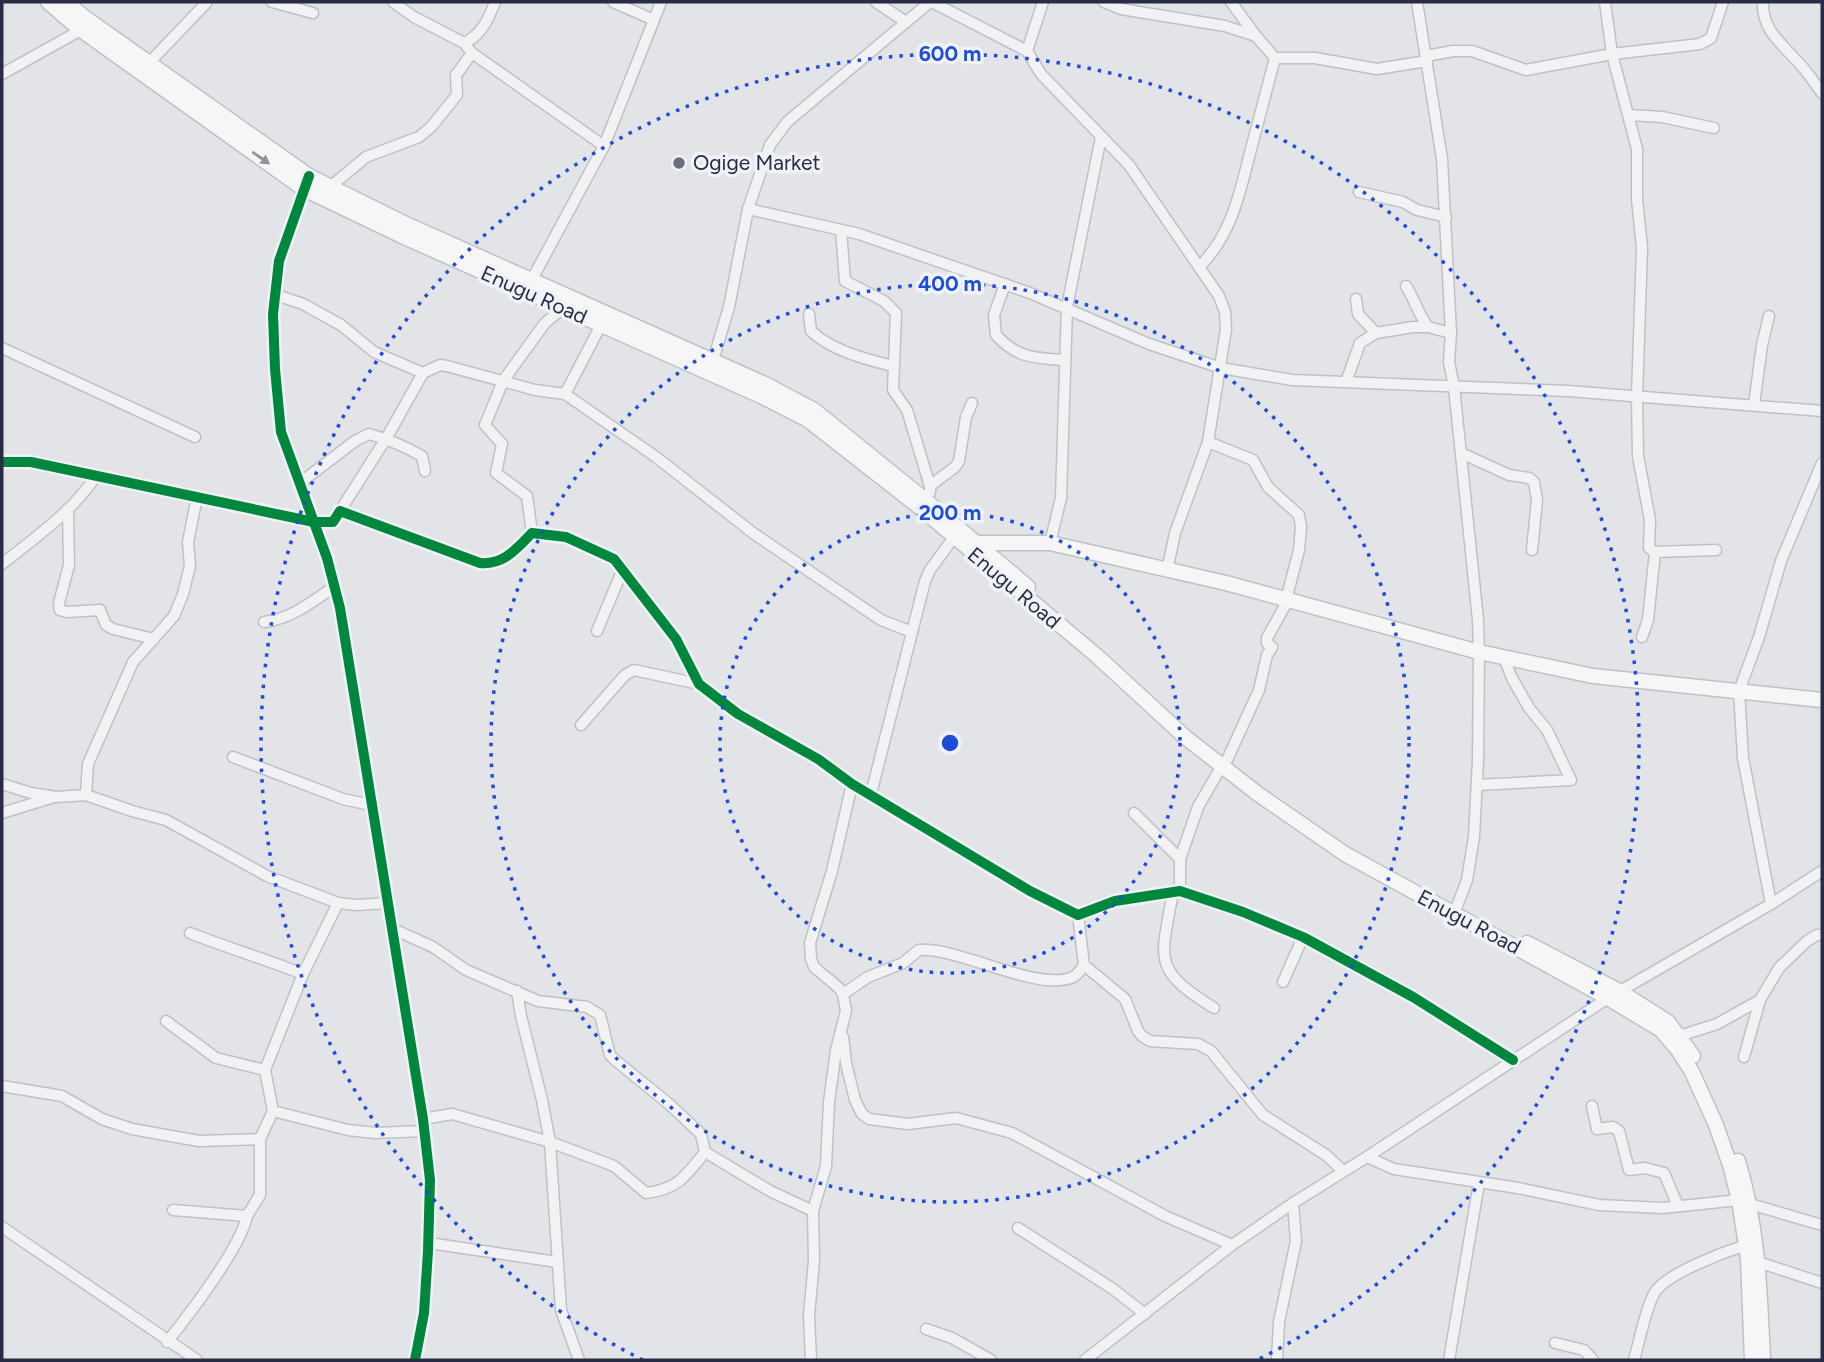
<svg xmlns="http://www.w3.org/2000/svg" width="1824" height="1362" font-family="Figtree,sans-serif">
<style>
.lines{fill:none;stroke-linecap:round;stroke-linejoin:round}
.minor-casing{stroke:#c0c1c6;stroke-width:13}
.major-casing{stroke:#bec1c6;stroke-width:17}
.minor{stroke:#f2f2f4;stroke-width:10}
.major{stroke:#f6f6f7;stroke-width:14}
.cycleway-casing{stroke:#f0f2f8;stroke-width:15}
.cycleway{stroke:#00873e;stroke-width:10}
.oneway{fill:#8e929e}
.ring{fill:none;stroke:#1d4ed8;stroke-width:3.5;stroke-dasharray:3.5 7}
.poi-dot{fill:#696d7d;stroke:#f0f2f8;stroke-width:2.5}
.labels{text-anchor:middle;stroke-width:7;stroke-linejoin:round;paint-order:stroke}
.poi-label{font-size:21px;fill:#272d44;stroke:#f0f2f8;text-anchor:start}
.street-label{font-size:21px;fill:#272d44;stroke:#f0f2f8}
.centre{fill:#1d4ed8;stroke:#f0f2f8;stroke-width:3.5}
.ring-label{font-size:21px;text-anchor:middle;font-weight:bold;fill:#1d4ed8;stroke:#f0f2f8;stroke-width:7;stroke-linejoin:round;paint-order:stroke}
</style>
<rect width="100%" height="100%" fill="#e3e4e8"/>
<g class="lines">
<defs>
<g id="minor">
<polyline points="272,2 313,13"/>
<polyline points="393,2 414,17 464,43 472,53 604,146"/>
<polyline points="613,2 654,20"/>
<polyline points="876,2 906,22"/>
<polyline points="932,2 1027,51 1041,74 1129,165 1219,296 1225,312 1226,329 1208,442 1175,533 1167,571"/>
<polyline points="1104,2 1121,9 1225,26 1256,36 1275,58 1315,58 1377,69 1427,61"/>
<polyline points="1231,2 1256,36"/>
<polyline points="1417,2 1442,159 1451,333 1449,362 1454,387 1478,620 1479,652 1478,760 1474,837 1467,880 1457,906"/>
<polyline points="1605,2 1612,54 1637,149 1637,199 1642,248 1637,396 1638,456 1650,520 1649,548 1655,552 1648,620 1642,637"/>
<path d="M1763,2C1762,28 1778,40 1794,58C1805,68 1813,81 1822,93"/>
<path d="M464,43C481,36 489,18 495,2"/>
<polyline points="1027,51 1043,2"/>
<polyline points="1426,56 1453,51 1472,51 1526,70 1612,54 1700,44 1711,38 1723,2"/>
<polyline points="149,63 207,2"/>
<polyline points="2,74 81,30"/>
<polyline points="1629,115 1662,117 1714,128"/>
<polyline points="307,182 279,261 273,314 275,369 281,432 327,558 340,608 423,1119 430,1180 428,1251 424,1313 415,1360"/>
<polyline points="330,187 366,157 419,137 431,127 457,95 456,75 472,53"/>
<polyline points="1359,192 1403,202 1417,210 1446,217"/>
<polyline points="748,209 859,234 1030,293 1149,344 1221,368 1292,380 1568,391 1822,411"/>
<polyline points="841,230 845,281 884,301 896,313 893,390 907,410 930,486"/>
<path d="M1199,267C1232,235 1240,192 1251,149C1259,118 1267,88 1275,58"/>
<polyline points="531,281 604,146 661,2"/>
<path d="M1005,284L994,315L996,335C1017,358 1034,358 1064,360"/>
<path d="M1406,286C1415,300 1418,314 1428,327"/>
<polyline points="276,295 303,304 341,325 374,352 423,373"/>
<polyline points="1356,299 1358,314 1376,333"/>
<path d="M809,314L811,331C832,351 866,359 893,366"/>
<polyline points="2,348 195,437"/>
<polyline points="711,367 729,307 748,209 770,145 787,122 930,2"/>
<polyline points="1346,382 1360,343 1376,333 1413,327 1428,327 1451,333"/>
<polyline points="565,394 601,325"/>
<polyline points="1754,405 1762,345 1769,316"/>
<polyline points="1208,442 1253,460 1268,487 1299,515 1301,527 1299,550 1286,600"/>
<polyline points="1461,453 1509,475 1529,478 1534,482 1537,500 1532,550"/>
<path d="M2,462H31L314,522H333L340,511L480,563C504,565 516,549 532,533L566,537L614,559L676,639L699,684L738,714L818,759L852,784L1030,891L1078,915L1115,901L1180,891L1243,912L1303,937L1413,997L1513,1060"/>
<path d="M300,483L355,441L369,434C388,439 404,446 422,456L425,471"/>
<polyline points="924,499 930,492 930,486 955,467 959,461 966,417 972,403"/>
<polyline points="68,509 69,565 59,603 60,610 67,612 100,610 106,625 113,629 154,639"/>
<polyline points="340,511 387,437 423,373 440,365 447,366 535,390 565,394 656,457 753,533 881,620 912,632"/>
<polyline points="532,533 527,496 496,473 502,444 485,425 503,381 545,323 563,308"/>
<polyline points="1050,543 1061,498 1067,307 1101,137"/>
<polyline points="1655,552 1716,550"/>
<path d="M2,564C36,537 72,512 96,476"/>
<path d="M264,622C291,619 312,602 335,586"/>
<polyline points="597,631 623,569"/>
<polyline points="581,725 625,675 634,670 699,684"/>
<polyline points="233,757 343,799 371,805"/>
<polyline points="1227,760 1259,690 1267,655 1272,647 1267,643 1267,638 1288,600"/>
<polyline points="2,784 31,793 56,797 86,795 132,811 166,820 267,876 338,903 357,905 387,903"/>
<polyline points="1477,785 1571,780 1547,730 1529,708 1512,678 1504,658"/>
<polyline points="871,794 925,581 930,570 954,537"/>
<polyline points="86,795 88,764 133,662 174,616 183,594 190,566 188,542 197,497"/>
<polyline points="2,813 54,797"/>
<polyline points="1134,813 1180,859"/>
<polyline points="1180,891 1180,859 1198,807 1221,767"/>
<path d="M1173,892C1161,960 1151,969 1214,1008"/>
<polyline points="338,903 303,974 265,1070 273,1111 348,1130 375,1133 424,1131"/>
<polyline points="1771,904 1743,758 1739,691 1759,637 1781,561 1822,463"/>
<polyline points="1078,915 1084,965 1125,999 1138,1031 1142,1036 1150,1041 1198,1044 1211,1051 1263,1115 1326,1155 1343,1171"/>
<path d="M391,928L433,947L466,970L538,1001L587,1007L600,1015L610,1055L615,1060L669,1104L701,1134L705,1152C686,1176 678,1189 646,1193L614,1166L550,1142L452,1114L423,1119"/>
<path d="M190,933C228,948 265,959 303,974"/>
<polyline points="1283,982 1303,937"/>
<polyline points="517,991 521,1016 542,1100 550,1142 561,1310 579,1360"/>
<path d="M843,994L868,977L903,963L919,950C960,947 1038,993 1073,977C1078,975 1081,969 1084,965"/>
<polyline points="166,1021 216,1058 265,1070"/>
<polyline points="1679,1036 1717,1024 1760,1000 1779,968 1807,941 1817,935 1822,935"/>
<polyline points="843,1037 846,1063 855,1100 862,1114 869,1119 908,1124 956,1118 1012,1133 1165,1216 1232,1245"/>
<polyline points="1744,1057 1760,1000"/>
<polyline points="2,1086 62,1096 102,1119 132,1129 199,1141 260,1139"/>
<polyline points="1592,1106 1597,1129 1613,1127 1619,1131 1629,1170 1645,1168 1664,1173 1678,1206"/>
<polyline points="705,1152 770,1191 813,1211"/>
<polyline points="1367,1157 1394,1169 1518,1188 1599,1205 1663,1208 1739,1200"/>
<polyline points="1750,1204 1822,1225"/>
<polyline points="173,1210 247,1216 260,1195 260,1139 273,1111"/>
<polyline points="2,1227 197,1360"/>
<polyline points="1018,1228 1113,1289 1145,1314"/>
<polyline points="429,1243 557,1262"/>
<polyline points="1758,1262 1822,1283"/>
<polyline points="926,1329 952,1338 991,1360"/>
<path d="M167,1342C188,1316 241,1247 247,1216"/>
<polyline points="1555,1343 1584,1350 1593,1360"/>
<polyline points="811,1360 809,1315 814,1261 813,1211 826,1166 829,1102 836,1050 846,1011 843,994 839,988 814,967 811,959 810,943 832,871 852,784"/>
<polyline points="1085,1360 1232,1245 1293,1203 1367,1157 1608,998 1771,904 1822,871"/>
<polyline points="1277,1360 1279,1322 1296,1241 1293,1203"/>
<polyline points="1449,1360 1479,1183"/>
<path d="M1634,1360C1639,1343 1646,1306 1655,1292C1668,1273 1724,1252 1746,1245"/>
</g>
<g id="major">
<polyline points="48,2 77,27 304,189 402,236 761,396 808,420 918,506 1097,656 1185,737 1258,794 1345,854 1608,998 1661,1030 1678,1050 1692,1072 1716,1125 1730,1165 1739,1200 1748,1259 1752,1360"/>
<polyline points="66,2 84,17 309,176 408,225 767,385 814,410 924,499 1028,587"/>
<polyline points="972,543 1050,543 1226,583 1479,652 1593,676 1822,700"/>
<polyline points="1527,943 1619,991 1668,1022 1693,1056"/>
<path d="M1738,1161C1758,1226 1760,1292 1763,1360"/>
</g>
</defs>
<use href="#minor" class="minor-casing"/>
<use href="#major" class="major-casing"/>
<use href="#minor" class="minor"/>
<use href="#major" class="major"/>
<defs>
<g id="cycleway">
<polyline points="309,176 279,261 273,314 275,369 281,432 327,558 340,608 423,1119 430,1180 428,1251 424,1313 415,1360"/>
<path d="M2,462H31L314,522H333L340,511L480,563C504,565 516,549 532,533L566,537L614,559L676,639L699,684L738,714L818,759L852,784L1030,891L1078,915L1115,901L1180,891L1243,912L1303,937L1413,997L1513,1060"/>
</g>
</defs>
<use href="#cycleway" class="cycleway-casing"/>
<use href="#cycleway" class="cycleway"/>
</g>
<defs><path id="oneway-solid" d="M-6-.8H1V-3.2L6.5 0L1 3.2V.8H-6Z" transform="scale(1.75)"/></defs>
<use class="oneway" href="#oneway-solid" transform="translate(261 158) rotate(35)"/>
<g class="ring">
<circle cx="950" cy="743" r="230"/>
<circle cx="950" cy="743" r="459"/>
<path d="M643 1360A689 689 0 1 1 1257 1360"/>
</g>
<circle class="poi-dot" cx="679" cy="163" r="7"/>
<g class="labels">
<g class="poi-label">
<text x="693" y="170">Ogige Market</text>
</g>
<g class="street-label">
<text transform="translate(534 295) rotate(24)" y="7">Enugu Road</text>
<text transform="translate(1014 588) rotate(40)" y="7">Enugu Road</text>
<text transform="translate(1469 922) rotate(28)" y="7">Enugu Road</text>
</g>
</g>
<circle cx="950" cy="743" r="10" class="centre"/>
<g class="ring-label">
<text x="950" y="61">600 m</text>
<text x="950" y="291">400 m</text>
<text x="950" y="520">200 m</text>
</g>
<rect width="1824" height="1362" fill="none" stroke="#272d44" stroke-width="7"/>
</svg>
